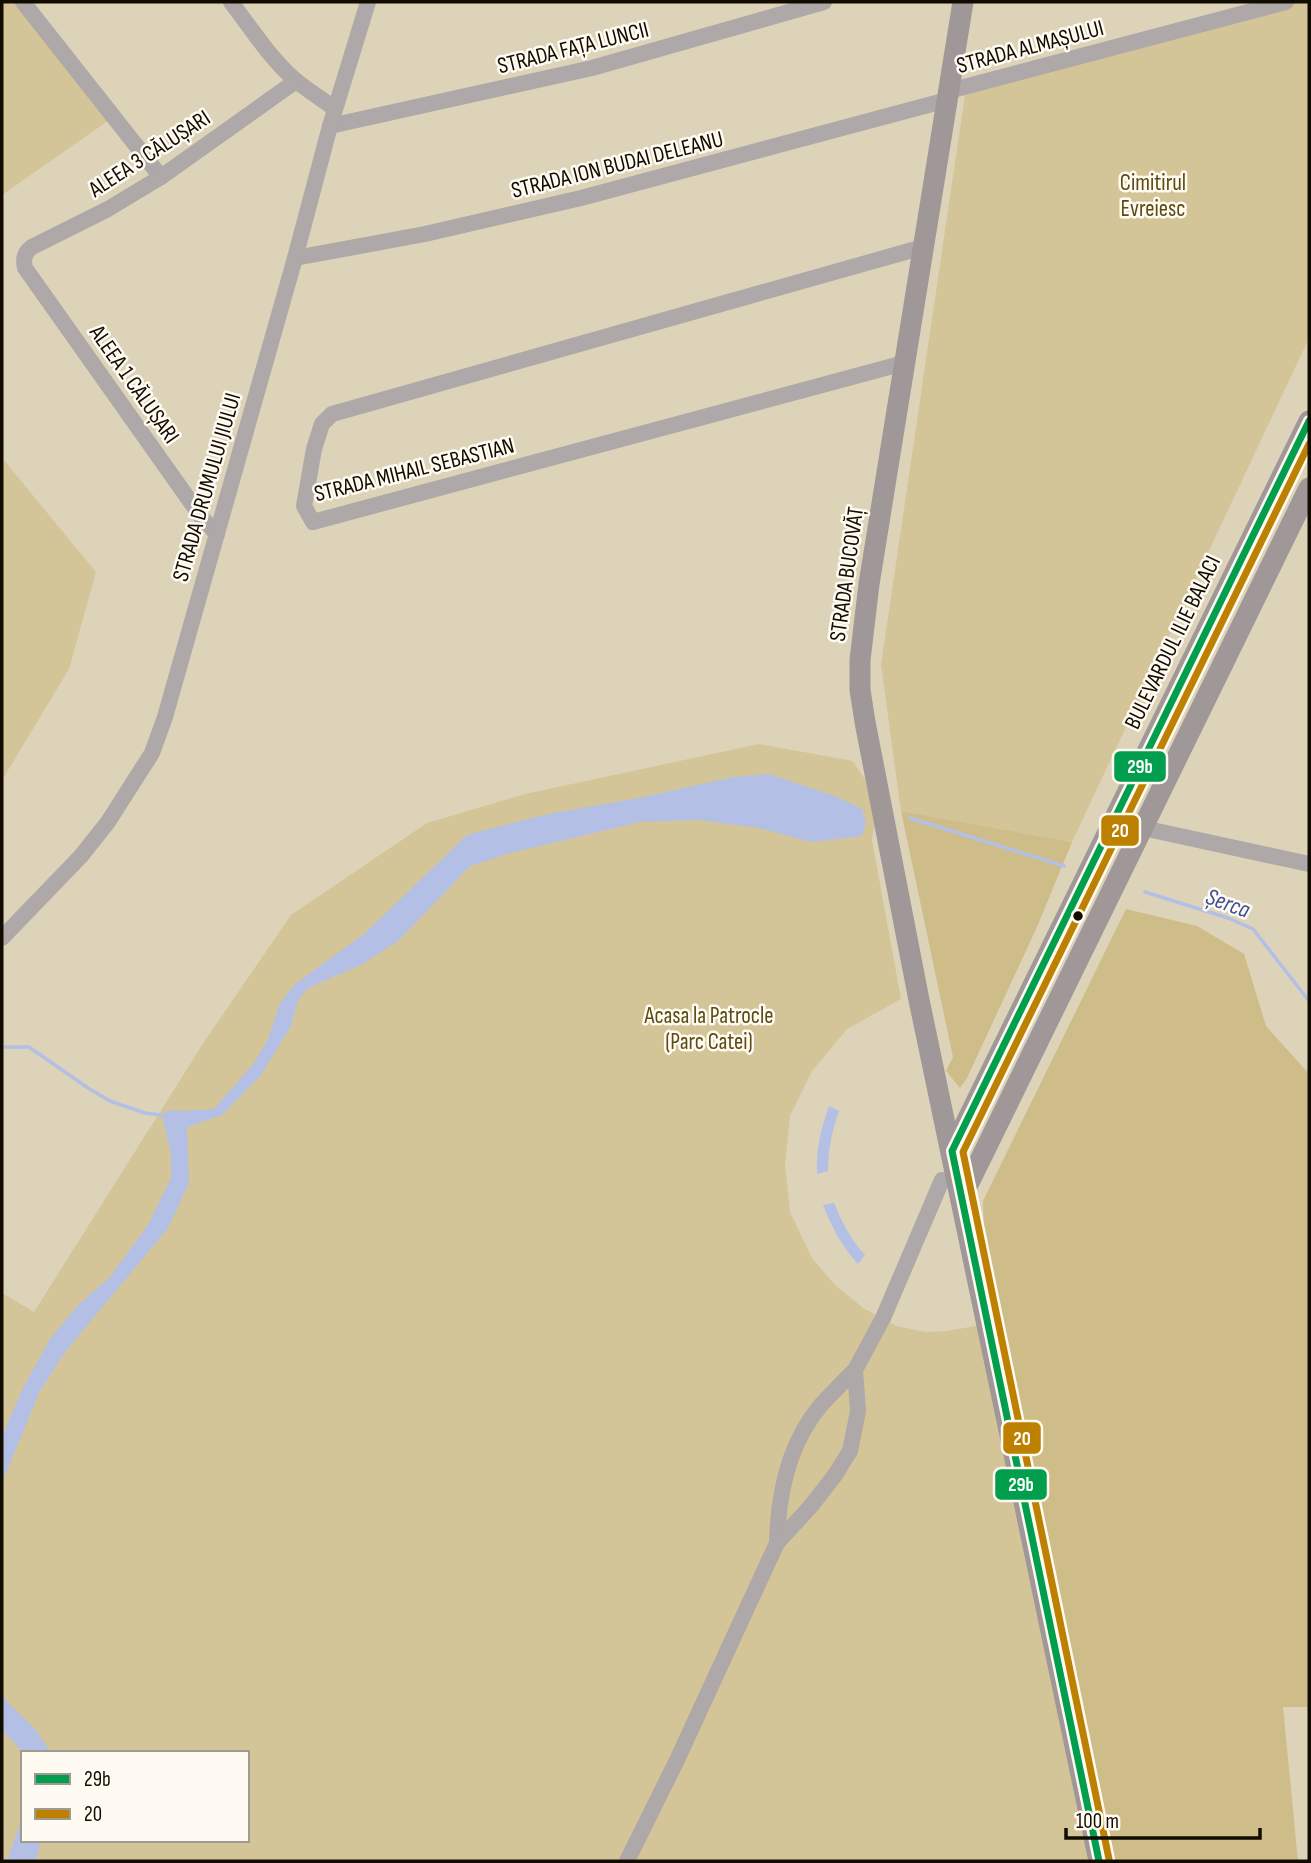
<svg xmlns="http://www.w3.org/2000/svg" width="1311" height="1863" font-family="'Sofia Sans Condensed',sans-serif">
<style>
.green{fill:#d4c598;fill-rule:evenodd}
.forest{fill:#cebd89}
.water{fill:#b3bfe5}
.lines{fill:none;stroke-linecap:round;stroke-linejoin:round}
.stream{stroke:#b3bfe5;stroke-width:3.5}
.minor{stroke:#aea8a8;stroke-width:16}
.major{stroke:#a09799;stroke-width:21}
.bus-1-casing{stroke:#fffbf2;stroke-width:12}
.bus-2-casing{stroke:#fffbf2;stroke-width:12}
.bus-1{stroke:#019e4d;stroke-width:7}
.bus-2{stroke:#be8000;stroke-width:7}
.bus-dot{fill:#120c00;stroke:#fffbf2;stroke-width:2.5}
.labels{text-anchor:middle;stroke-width:5;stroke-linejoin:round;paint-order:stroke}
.street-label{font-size:23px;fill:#120c00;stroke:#fffbf2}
.park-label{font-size:23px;fill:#5b4a11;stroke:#fffbf2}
.water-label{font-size:24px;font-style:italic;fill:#3d4e9b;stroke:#fffbf2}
.line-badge{stroke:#fffbf2;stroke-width:2.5}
.badge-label{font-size:19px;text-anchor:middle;font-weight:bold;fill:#fff}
</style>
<rect width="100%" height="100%" fill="#dcd3b9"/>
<g class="green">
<polygon points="2,2 15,2 108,121 2,195"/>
<polygon points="1289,2 1309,2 1309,338 1072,842 901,811 881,665 966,88"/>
<polygon points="2,458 96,572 69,669 2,780"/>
<path d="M759,744L853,761L873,792L875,821L872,840L901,999L847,1029L812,1071L790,1116L785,1165L790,1212L812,1258L835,1285L863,1308L897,1326L925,1332L947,1331L987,1324L1099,1861H2V1293L34,1312L204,1042L291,915L427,823L525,794ZM23,1753H247V1840H23Z"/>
</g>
<g class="forest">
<polygon points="901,811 1072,842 1037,927 967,1078 960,1088 946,1071 953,1057"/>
<polygon points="1126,909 1197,926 1244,954 1266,1026 1309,1074 1309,1707 1283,1707 1298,1861 1099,1861 987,1324 983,1201"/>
</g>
<g class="water">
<polygon points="769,774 835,796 862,809 866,822 862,836 811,842 759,828 698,820 640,822 510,853 470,866 399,940 361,965 308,988 298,1000 291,1026 261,1075 222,1115 187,1127 189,1183 168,1228 65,1352 39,1393 2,1483 2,1436 23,1388 50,1339 79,1304 110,1277 148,1225 171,1178 171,1154 162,1115 169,1110 181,1111 214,1109 254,1063 268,1039 280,1003 295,984 363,935 467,835 548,814 644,797 733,777"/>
<path d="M829,1106L839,1111C832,1131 828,1150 828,1171L817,1174C816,1149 821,1129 829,1106Z"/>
<path d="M834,1203C842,1222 850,1239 865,1255L858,1264C842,1246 832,1228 823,1205Z"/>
<polygon points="2,1692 7,1702 36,1730 51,1753 24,1753 2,1730"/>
<polygon points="23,1815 23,1840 41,1840 36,1861 7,1861"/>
</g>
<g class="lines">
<g class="stream">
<polyline points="910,818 1064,866"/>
<polyline points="1145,892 1228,918 1253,929 1309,1001"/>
<polyline points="2,1047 29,1047 88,1088 110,1101 145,1113 162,1115"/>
</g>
<g class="minor">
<polyline points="23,2 161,177"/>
<path d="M231,2C251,28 269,57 294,79C307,90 322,99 335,109"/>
<polyline points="949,91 1286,2"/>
<polyline points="330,126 592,68 824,2"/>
<polyline points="295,258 425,234 581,198 947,100"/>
<polyline points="904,363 313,522 304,506 314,449 322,424 332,414 923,247"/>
<path d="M217,534L202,518L25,268C23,259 24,253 32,247L108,209L161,177L296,81"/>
<polyline points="1143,828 1309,864"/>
<polyline points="2,938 81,856 108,822 152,753 165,717 295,258 330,126 368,2"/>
<path d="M777,1543C778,1494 788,1444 821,1405C832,1393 844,1381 855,1370"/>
<polyline points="627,1861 677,1760 777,1543 811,1506 835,1475 850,1451 858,1411 855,1370 883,1318 942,1180"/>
</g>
<g class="major">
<polyline points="963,2 869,584 860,660 860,690 865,722 919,1000 1099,1861"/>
<polyline points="952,1151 1309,421"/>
<polyline points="961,1199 1309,488"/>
</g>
<defs>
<polyline id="bus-1" points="1099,1861 952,1151 1309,421"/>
<polyline id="bus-2" points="1109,1859 963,1152 1309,444"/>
</defs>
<use href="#bus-1" class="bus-1-casing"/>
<use href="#bus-2" class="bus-2-casing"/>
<use href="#bus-1" class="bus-1"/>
<use href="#bus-2" class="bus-2"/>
</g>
<circle class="bus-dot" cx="1078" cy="916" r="6"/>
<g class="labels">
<g class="street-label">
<text transform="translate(1030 46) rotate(-15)" y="8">STRADA ALMAȘULUI</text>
<text transform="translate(573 47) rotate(-14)" y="8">STRADA FAȚA LUNCII</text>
<text transform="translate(149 153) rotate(-33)" y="8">ALEEA 3 CĂLUȘARI</text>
<text transform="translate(617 164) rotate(-14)" y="8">STRADA ION BUDAI DELEANU</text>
<text transform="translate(135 384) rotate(55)" y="8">ALEEA 1 CĂLUȘARI</text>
<text transform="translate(414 469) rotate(-14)" y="8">STRADA MIHAIL SEBASTIAN</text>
<text transform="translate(206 487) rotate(-74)" y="8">STRADA DRUMULUI JIULUI</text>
<text transform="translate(846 574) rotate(-82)" y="8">STRADA BUCOVĂȚ</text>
<text transform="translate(1172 642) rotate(-64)" y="8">BULEVARDUL ILIE BALACI</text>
</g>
<g class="park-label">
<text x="1153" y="190">Cimitirul<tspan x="1153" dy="26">Evreiesc</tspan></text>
<text x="709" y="1023">Acasa la Patrocle<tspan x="709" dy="26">(Parc Catei)</tspan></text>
</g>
<g class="water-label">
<text transform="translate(1228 903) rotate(20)" y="8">Șerca</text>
</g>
</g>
<g class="line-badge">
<rect x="1113" y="750" width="54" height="33" rx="7" fill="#019e4d"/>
<rect x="1100" y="814" width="40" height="33" rx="7" fill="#be8000"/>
<rect x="1002" y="1421" width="40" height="34" rx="7" fill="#be8000"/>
<rect x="994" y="1468" width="54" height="33" rx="7" fill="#019e4d"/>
</g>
<g class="badge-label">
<text x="1140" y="773">29b</text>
<text x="1120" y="837">20</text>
<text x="1022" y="1445">20</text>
<text x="1021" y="1491">29b</text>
</g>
<rect width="1311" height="1863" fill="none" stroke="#120c00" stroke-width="7"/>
<rect x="21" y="1751" width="228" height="91" fill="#fffbf2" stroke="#a09b91" stroke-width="2"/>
<rect x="35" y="1774" width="35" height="10" fill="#019e4d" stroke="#a09b91" stroke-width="2"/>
<text x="84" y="1786" font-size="21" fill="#120c00">29b</text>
<rect x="35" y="1809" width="35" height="10" fill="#be8000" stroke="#a09b91" stroke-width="2"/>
<text x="84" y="1821" font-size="21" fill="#120c00">20</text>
<path d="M1066 1828v10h194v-10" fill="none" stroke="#120c00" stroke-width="3.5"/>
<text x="1076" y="1828" font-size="21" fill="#120c00" stroke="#fffbf2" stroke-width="5" paint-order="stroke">100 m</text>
</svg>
